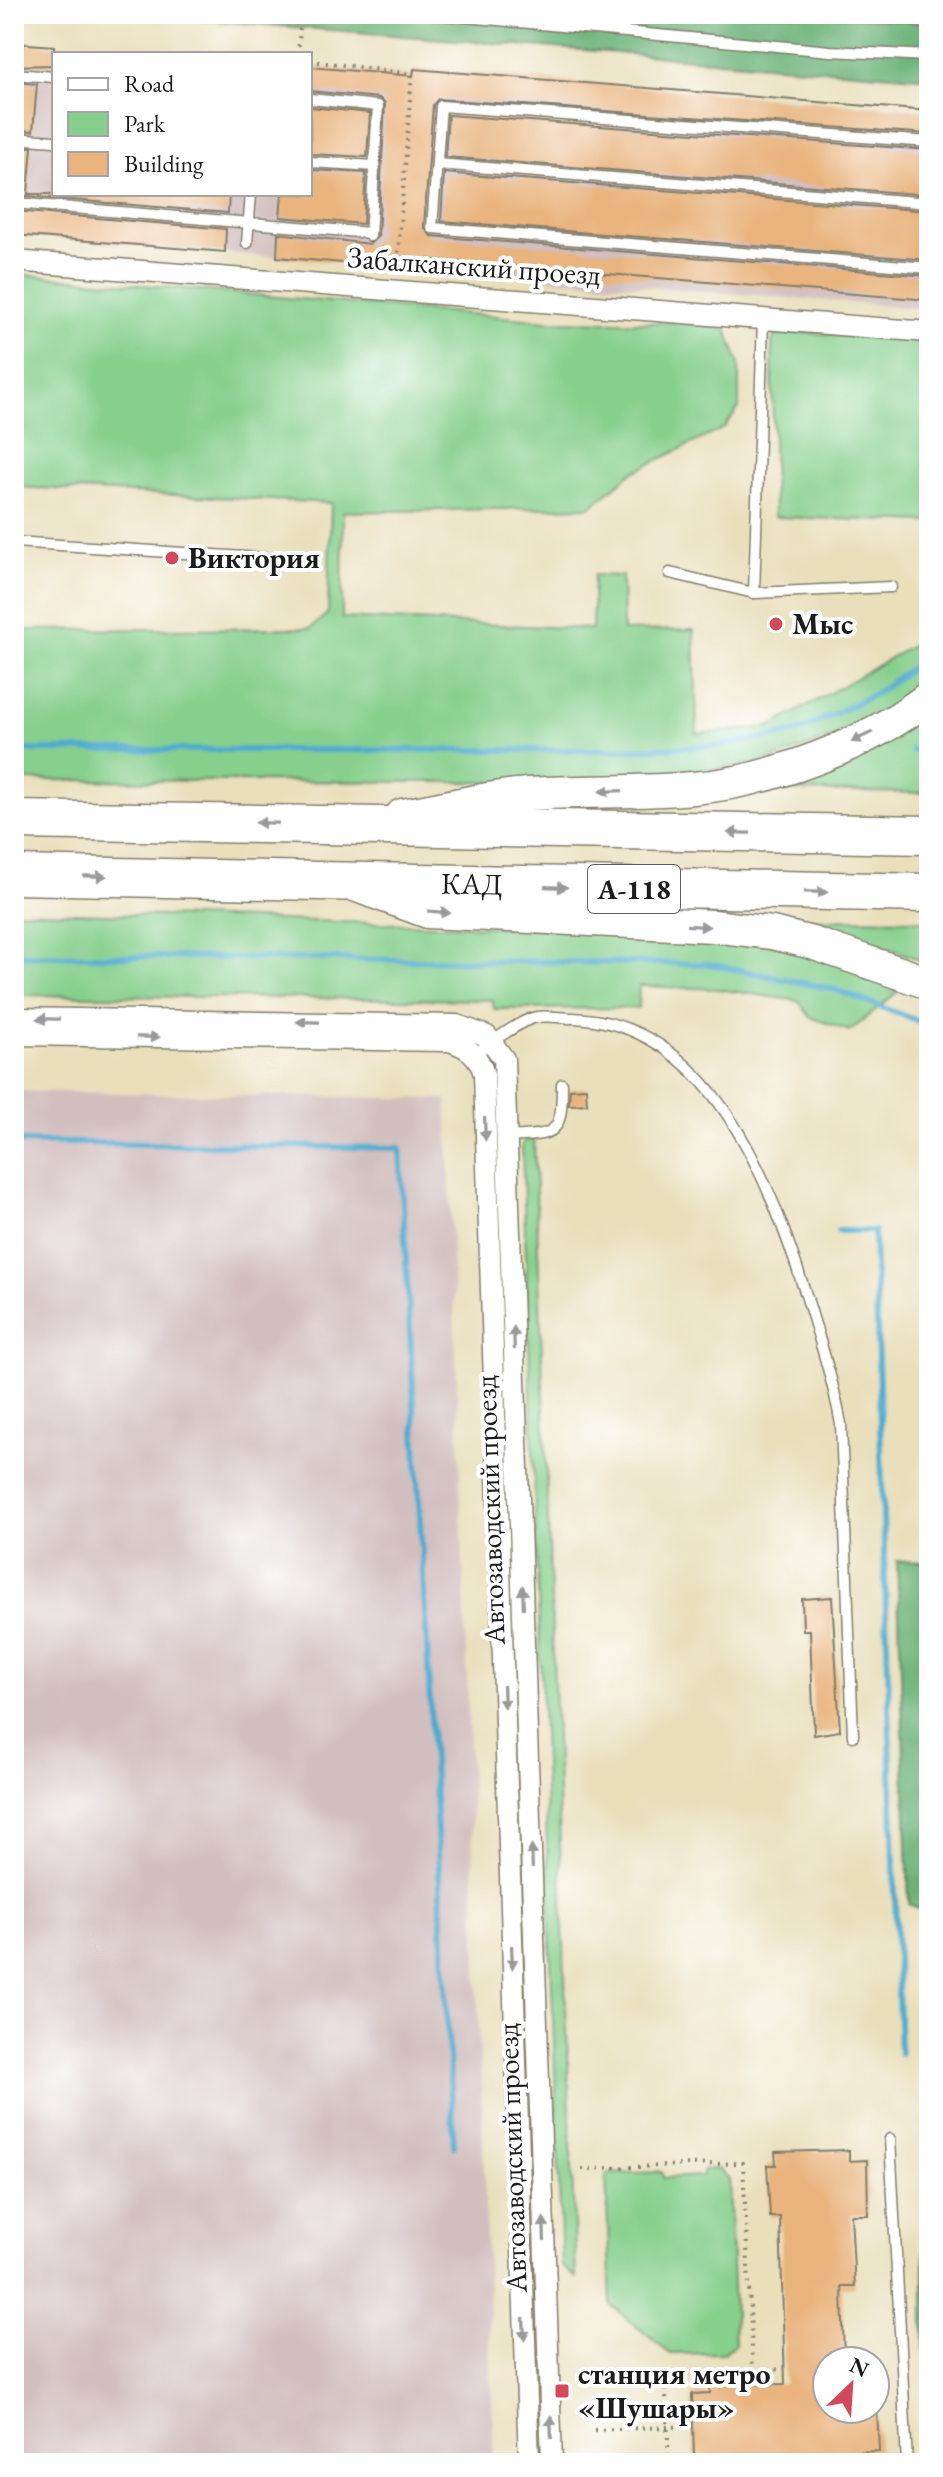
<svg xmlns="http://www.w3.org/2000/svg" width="943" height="2477" font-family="'EB Garamond',serif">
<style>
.industrial{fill:#d2bfbf}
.green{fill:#86cf8c;stroke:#517654;stroke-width:2}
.forest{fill:#6cb278;stroke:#44674a;stroke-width:2}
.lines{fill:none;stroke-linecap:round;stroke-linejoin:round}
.stream{stroke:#50abce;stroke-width:6}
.building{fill:#e9b47e}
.service-casing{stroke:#827e6c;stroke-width:13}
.minor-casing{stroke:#827e6c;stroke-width:23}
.primary-casing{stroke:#827e6c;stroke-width:35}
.motorway-casing{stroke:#827e6c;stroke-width:41}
.path{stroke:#827e6c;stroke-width:4;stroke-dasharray:2 6;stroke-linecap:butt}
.service{stroke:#fff;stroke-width:10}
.minor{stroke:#fff;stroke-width:20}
.primary{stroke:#fff;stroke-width:32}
.motorway{stroke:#fff;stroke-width:38}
.oneway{fill:#999}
.poi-dot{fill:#d1495b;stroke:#fff;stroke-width:3}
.labels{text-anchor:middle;stroke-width:8;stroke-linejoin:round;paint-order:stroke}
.shield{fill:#fff;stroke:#606060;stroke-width:2}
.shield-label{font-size:28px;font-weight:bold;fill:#1c1c1c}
.street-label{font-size:30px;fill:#1c1c1c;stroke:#fff}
.poi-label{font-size:30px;font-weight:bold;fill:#1c1c1c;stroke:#fff;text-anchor:start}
</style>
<rect width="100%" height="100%" fill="#fff"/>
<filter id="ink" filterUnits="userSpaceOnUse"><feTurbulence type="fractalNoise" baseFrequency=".0125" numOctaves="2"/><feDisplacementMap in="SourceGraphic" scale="16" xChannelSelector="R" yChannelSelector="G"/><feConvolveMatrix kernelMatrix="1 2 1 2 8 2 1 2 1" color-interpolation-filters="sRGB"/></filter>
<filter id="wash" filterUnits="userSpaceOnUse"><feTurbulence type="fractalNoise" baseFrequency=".006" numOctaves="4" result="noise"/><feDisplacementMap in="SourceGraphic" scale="32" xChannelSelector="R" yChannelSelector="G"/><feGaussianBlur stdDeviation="1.8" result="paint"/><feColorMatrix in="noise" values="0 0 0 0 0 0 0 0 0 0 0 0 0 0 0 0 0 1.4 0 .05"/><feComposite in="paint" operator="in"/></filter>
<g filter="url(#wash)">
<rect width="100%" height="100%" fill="#e9dfbb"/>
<g class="industrial">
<polygon points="14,42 160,54 54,54 54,194 310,194 310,66 412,75 413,69 929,110 929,309 14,236"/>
<polygon points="14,1091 447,1099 494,2463 14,2463"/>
</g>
<g class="green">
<polygon points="18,274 548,321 695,323 727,330 739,364 739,408 724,428 631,473 590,507 343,512 342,618 592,629 594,575 622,576 623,631 694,630 697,734 770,727 929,636 929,682 854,729 768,761 618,783 14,780 14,630 311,628 328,613 331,503 14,487 14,280"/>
<polygon points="780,331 929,341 929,522 774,517 772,341"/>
<polygon points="929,713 929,793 775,791 775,784"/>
<polygon points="14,911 672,933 787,947 907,984 850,1031 810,1017 799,1001 717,989 639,986 638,1008 494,1009 493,1000 14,995"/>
<polygon points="805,919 929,920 929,963 845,932 805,924"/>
<polygon points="534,1139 576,2278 562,2266 522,1145 526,1140"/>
<polygon points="718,2169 729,2178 735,2344 724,2353 670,2354 611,2305 606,2174 662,2172 663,2178 703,2176 703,2170"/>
</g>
<g class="forest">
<polygon points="129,14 813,14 929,23 929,78"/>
<polygon points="897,1561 929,1562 929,1914 909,1904"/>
<polygon points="924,2132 929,2132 929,2349 924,2350"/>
</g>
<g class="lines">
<g class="stream">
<polyline points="14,750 616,750 725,745 798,732 876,693 929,655"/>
<polyline points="912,750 929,750"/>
<polyline points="14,955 710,964 833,989 929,1025"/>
<polyline points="14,1142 400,1148 454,2146"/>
<polyline points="838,1231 874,1231 900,2053"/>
</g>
</g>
<g id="blocks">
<g class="building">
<polygon points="14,43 54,46 54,65 14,66"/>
<polygon points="310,67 413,76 414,69 929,111 929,134 438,99 433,105 424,227 431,236 929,276 929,300 398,257 397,268 277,257 278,233 370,244 378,236 385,103 379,98 310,91"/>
<polygon points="14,82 37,84 33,131 14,130"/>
<polygon points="310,107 370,113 367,157 310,154"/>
<polygon points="448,115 929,150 929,195 445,157"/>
<polygon points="14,146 32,147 28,194 229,194 228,213 14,195"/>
<polygon points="310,170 366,173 363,224 280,217 282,194 310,194"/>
<polygon points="444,173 929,211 929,260 441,221"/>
<polygon points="14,211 226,229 225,252 14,235"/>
<polygon points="586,1088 587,1104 569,1105 570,1089"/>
<polygon points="832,1597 840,1731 814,1735 810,1630 803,1630 802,1599"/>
<polygon points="849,2150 849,2161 867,2160 868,2215 851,2215 855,2287 842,2287 844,2361 827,2361 827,2409 877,2409 879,2451 848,2452 848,2463 788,2463 788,2456 731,2457 731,2463 716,2463 712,2457 694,2457 692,2394 710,2393 710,2386 785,2384 780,2217 770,2217 767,2165 776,2165 775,2152"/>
</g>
</g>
</g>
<g filter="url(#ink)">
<use href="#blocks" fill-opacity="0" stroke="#827e6c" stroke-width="2"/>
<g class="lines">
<defs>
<g id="service">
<polyline points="433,14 830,51 929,56"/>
<polyline points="14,74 54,77"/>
<polyline points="310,99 378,106 370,236"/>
<polyline points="14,138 54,141"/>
<polyline points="929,142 441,106 432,228 929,268"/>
<polyline points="310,162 375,166"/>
<polyline points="437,164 929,203"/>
<polyline points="14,203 370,233"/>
<polyline points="247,243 251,194"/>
<polyline points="14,542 309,561"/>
<polyline points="670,573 754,593 891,587"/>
<polyline points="754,593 763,319"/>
<path d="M474,1054C490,1044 520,1020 537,1017C547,1015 562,1018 573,1018C713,1023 770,1183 806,1295C819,1338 833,1380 841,1424L853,1736"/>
<path d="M507,1137C556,1134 562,1137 562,1084"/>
<polyline points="890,2139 907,2463"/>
</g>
<g id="minor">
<polyline points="14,261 929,332"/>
<polyline points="14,1018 457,1025 487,1036 504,1059 552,2463"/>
<path d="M14,1035L449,1041C468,1047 478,1054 484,1074L529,2463"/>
</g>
<g id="primary">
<path d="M402,815C444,808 486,797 528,794C583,790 638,793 693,788C770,782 869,744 929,697"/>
<polyline points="360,887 428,912 713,926 772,933 812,943 929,983"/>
</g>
<g id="motorway">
<polyline points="14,820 929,835"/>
<path id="s1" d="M14,875L929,893"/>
</g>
</defs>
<use href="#service" class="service-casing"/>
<use href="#minor" class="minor-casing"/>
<use href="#primary" class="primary-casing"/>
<use href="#motorway" class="motorway-casing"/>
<g class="path">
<polyline points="298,54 301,14"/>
<polyline points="310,61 412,74 397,268 394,269"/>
<polyline points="582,2169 743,2163 753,2370"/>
<polyline points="594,2430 693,2426"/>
<polyline points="669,2463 665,2374 785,2369"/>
</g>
<use href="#service" class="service"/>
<use href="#minor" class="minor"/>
<use href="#primary" class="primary"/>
<use href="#motorway" class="motorway"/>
</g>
<defs><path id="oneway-solid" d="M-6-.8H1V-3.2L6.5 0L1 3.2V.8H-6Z" transform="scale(2)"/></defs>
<g class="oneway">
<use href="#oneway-solid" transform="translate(862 737) rotate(154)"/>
<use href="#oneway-solid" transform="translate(611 791) rotate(178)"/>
<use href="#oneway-solid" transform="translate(267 823) rotate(-179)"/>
<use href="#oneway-solid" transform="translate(739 833) rotate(-179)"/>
<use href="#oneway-solid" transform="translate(95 876) rotate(1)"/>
<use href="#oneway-solid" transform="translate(556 887) rotate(2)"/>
<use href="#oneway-solid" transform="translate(816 892) rotate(1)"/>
<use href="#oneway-solid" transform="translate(439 912) rotate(5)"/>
<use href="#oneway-solid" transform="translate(698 926) rotate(3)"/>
<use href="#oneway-solid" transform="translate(48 1019) rotate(-179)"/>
<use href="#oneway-solid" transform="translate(308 1022) rotate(-179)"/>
<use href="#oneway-solid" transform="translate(148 1037) rotate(1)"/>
<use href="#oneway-solid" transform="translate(485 1129) rotate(88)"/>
<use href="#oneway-solid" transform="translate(514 1338) rotate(-92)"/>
<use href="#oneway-solid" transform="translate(523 1597) rotate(-92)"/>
<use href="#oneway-solid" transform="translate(504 1697) rotate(88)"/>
<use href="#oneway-solid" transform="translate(532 1857) rotate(-92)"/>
<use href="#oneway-solid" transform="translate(512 1957) rotate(88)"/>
<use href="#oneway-solid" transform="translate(544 2229) rotate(-92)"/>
<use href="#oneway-solid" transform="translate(524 2329) rotate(88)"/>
<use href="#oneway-solid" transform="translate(551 2427) rotate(-92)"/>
</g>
</g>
<g class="poi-dot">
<circle cx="172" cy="558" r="8"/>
<circle cx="776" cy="624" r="8"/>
<rect x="554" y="2383" width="16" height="16" rx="4"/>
</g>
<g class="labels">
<rect class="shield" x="588" y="865" width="92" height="48" rx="6"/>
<g class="shield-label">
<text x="634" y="899">А-118</text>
</g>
<g class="street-label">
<text transform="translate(474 266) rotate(4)" y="10">Забалканский проезд</text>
<text dy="10" stroke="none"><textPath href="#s1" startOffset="458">КАД</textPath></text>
<text transform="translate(490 1510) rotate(-92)" y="10">Автозаводский проезд</text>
<text transform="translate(512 2158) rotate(-92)" y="10">Автозаводский проезд</text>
</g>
<g class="poi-label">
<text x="188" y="568">Виктория</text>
<text x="792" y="634">Мыс</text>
<text x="578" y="2384">станция метро<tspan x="578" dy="34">«Шушары»</tspan></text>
</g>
</g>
<rect width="943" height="2477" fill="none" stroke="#fff" stroke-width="48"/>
<rect x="52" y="52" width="260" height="144" fill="#ffffff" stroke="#a4a4a4" stroke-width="2"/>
<rect x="68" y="78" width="40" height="12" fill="#ffffff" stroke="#a4a4a4" stroke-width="2"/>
<text x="124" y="92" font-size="24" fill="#1c1c1c">Road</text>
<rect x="68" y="112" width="40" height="24" fill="#86cf8c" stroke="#a4a4a4" stroke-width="2"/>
<text x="124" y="132" font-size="24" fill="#1c1c1c">Park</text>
<rect x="68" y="152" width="40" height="24" fill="#e9b47e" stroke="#a4a4a4" stroke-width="2"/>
<text x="124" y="172" font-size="24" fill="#1c1c1c">Building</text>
<g transform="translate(851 2385) rotate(25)"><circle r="38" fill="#ffffff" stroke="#a4a4a4" stroke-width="2"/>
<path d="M0-6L14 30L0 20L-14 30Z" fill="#d1495b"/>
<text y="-12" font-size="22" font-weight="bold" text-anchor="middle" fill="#1c1c1c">N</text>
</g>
</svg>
